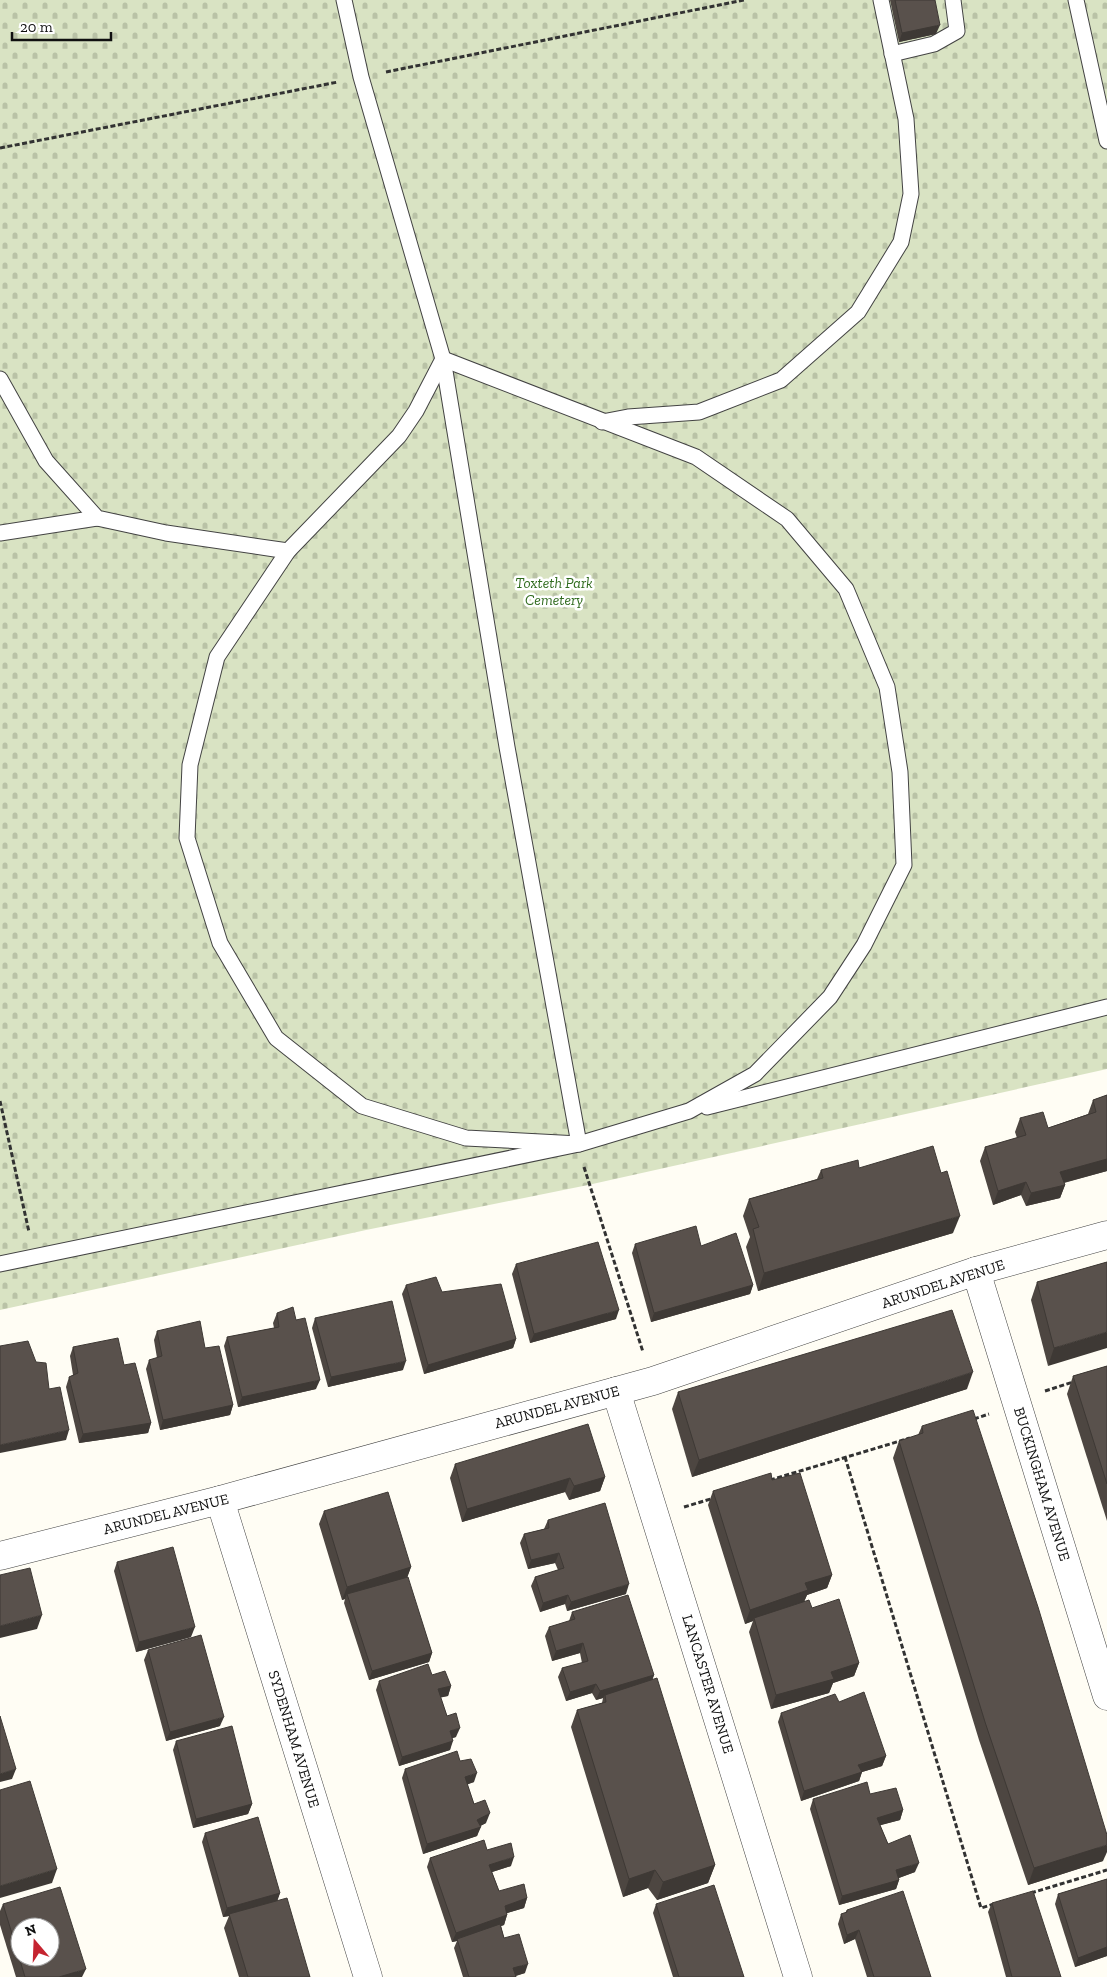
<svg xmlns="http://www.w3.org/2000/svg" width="1107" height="1977" font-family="'Zilla Slab',serif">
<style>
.cemetery{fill:url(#cemetery-stones)}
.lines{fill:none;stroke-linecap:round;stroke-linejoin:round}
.service-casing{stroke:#434343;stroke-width:17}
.minor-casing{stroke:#434343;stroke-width:29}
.path{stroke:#323232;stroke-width:3;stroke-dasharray:5 2.5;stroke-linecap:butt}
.service{stroke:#fff;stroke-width:15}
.minor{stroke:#fff;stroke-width:28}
.wall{fill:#4d4641}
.shaded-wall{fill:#3e3935}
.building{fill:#59514c;stroke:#3e3935;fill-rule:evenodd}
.labels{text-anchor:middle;stroke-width:5;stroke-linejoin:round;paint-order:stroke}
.park-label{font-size:15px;font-style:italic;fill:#306b1e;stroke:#fff}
.street-label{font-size:15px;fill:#101010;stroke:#fff}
</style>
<defs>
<pattern id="cemetery-stones" width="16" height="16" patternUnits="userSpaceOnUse" patternTransform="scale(1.25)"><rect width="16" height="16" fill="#d9e3c3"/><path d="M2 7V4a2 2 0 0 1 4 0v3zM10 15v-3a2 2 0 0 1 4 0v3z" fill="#b9c2a6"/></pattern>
</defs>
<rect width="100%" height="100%" fill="#fffdf4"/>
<polygon class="cemetery" points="0,0 1107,0 1107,1069 588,1185 366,1230 0,1310"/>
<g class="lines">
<defs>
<g id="service">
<polyline points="1076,0 1107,141"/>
<polyline points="892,54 934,44 957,31 953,0"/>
<polygon points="443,359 696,457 787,519 846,589 887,687 900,772 904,865 864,945 830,997 755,1074 689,1111 579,1144 466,1138 362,1106 276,1038 220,943 187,838 190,765 217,657 288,551 399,436 416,411"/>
<polyline points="0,379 46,461 97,518 166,533 288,551"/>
<polyline points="602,422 628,417 699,412 781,380 858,312 901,242 911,194 906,119 881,0"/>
<polyline points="0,533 97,518"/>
<polyline points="707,1107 1107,1007"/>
<polyline points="0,1264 579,1144 507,747 443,359 361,77 344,0"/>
</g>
<g id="minor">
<polyline points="976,1271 1107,1696"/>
<polyline points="616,1391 798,1977"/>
<polyline points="220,1500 368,1977"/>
<polyline points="0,1556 220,1500 653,1381 976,1271 1107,1235"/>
</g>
</defs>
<use href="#service" class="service-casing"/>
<use href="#minor" class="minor-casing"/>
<g class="path">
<polyline points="386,72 744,0"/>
<polyline points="0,148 338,82"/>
<polyline points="0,1101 29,1232"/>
<polyline points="584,1167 643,1352"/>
<polyline points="1045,1391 1073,1382"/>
<polyline points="974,1419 989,1414"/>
<polyline points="845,1457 981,1908 994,1904"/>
<polyline points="770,1480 910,1438"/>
<polyline points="684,1507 714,1498"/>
<polyline points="1031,1893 1107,1870"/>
</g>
<use href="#service" class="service"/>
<use href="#minor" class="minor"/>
</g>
<g class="wall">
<polygon points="890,0 935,0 936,34 899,42"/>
<polygon points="1107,1095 1107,1171 1064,1183 1065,1185 1060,1198 1026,1206 1021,1195 993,1205 980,1161 985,1147 1017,1138 1015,1132 1020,1118 1048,1128 1088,1114 1093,1100"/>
<polygon points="859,1168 941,1173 953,1233 758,1291 746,1247 750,1237 743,1216 749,1199 817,1179 821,1170"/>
<polygon points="635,1244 701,1246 753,1285 750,1294 651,1322 632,1253"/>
<polygon points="1107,1262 1048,1366 1031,1300 1037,1282"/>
<polygon points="516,1264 616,1319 530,1343 512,1274"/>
<polygon points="406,1285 442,1292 516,1339 513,1348 424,1374 402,1294"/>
<polygon points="277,1313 296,1320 316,1389 238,1407 224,1346 227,1337 274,1328 273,1323"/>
<polygon points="315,1318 403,1370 328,1387 312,1328"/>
<polygon points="157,1331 205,1348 233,1405 230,1415 160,1430 146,1369 149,1360 157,1358 154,1340"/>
<polygon points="73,1347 124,1365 151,1423 148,1433 79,1443 66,1387 69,1377 73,1375 70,1356"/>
<polygon points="1107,1366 1107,1521 1067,1394 1073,1376"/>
<polygon points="967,1389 692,1477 672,1409 678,1392"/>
<polygon points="922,1426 1103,1861 1028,1885 979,1740 893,1458 899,1441 918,1435"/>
<polygon points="455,1464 605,1477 600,1491 569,1500 565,1492 462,1522 450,1478"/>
<polygon points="772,1480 832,1575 827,1588 807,1595 804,1602 812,1608 859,1663 854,1676 833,1683 829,1693 771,1709 749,1632 753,1621 745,1624 708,1505 713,1491"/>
<polygon points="324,1511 411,1567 407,1577 432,1653 429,1662 369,1680 344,1603 345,1599 342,1600 319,1524"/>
<polygon points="548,1520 626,1594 567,1611 565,1604 540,1612 531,1586 535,1577 558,1570 555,1563 528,1569 520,1543 524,1534 544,1529"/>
<polygon points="117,1562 191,1637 136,1652 114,1571"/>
<polygon points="572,1612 654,1675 652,1680 715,1865 708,1883 657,1900 648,1888 623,1897 571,1727 577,1710 602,1703 603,1698 596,1700 592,1693 566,1701 558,1677 562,1668 582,1663 580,1653 552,1661 545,1636 549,1627 569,1621"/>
<polygon points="148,1650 220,1726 166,1741 144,1660"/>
<polygon points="432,1675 451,1686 448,1696 440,1697 447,1716 456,1737 452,1738 450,1750 399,1766 376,1690 379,1681"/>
<polygon points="839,1702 886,1756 882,1766 862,1772 859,1781 801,1801 778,1722 781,1713"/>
<polygon points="176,1741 252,1804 248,1814 193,1828 173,1750"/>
<polygon points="460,1761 474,1782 467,1784 474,1804 486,1823 480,1826 477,1836 423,1854 402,1778 405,1769"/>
<polygon points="870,1794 903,1810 900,1820 880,1825 888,1844 915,1872 899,1878 899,1880 896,1889 839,1905 810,1809 813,1799"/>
<polygon points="205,1833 280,1893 277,1900 310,1977 239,1977 224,1928 229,1916 223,1917 202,1842"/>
<polygon points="487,1850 511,1866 492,1872 499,1891 527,1898 524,1908 507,1913 507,1915 504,1925 501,1926 504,1938 525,1973 516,1976 516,1977 463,1977 454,1948 457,1941 452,1942 427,1867 430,1858"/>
<polygon points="1107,1879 1107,1956 1075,1967 1055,1904 1058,1894"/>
<polygon points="992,1903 1061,1977 1006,1977 988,1912"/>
<polygon points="3,1904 82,1977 16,1977 0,1925 0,1911"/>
<polygon points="656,1904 744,1977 673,1977 653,1913"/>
<polygon points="847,1910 931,1977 867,1977 855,1939 844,1944 838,1924 841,1914 845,1913"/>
</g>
<g class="shaded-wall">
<polygon points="940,25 936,34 899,42 902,33"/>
<polygon points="1107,1159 1107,1171 1055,1185 1060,1172"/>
<polygon points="1026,1182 1021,1195 993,1205 998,1191"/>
<polygon points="1065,1185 1060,1198 1026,1206 1031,1193"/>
<polygon points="960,1216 953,1233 758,1291 764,1273"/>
<polygon points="753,1285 750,1294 651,1322 654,1313"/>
<polygon points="619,1310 616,1319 530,1343 534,1334"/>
<polygon points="1107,1332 1107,1348 1048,1366 1054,1348"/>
<polygon points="516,1339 513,1348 424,1374 428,1365"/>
<polygon points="406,1361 403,1370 328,1387 331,1377"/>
<polygon points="973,1372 967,1389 692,1477 699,1460"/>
<polygon points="320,1380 316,1389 238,1407 242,1397"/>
<polygon points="233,1405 230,1415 160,1430 163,1420"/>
<polygon points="151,1423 148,1433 79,1443 83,1434"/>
<polygon points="69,1430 66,1440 0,1453 0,1445"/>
<polygon points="605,1477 600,1491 569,1500 574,1486"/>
<polygon points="570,1478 565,1492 462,1522 467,1509"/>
<polygon points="559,1553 555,1563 528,1569 531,1560"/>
<polygon points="411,1567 406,1581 347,1594 345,1599 342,1600 347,1587"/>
<polygon points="832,1575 827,1588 807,1595 803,1604 754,1618 753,1621 745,1624 750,1610 805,1583"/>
<polygon points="629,1584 626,1594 567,1611 571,1602"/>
<polygon points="568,1595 565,1604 540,1612 543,1603"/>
<polygon points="42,1615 37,1629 0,1638 0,1626"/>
<polygon points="195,1627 191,1637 136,1652 139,1642"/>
<polygon points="583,1643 580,1653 552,1661 556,1651"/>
<polygon points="432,1653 429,1662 369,1680 372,1671"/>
<polygon points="859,1663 854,1676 833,1683 829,1693 771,1709 776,1695 831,1672"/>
<polygon points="654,1675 651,1684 605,1695 603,1698 596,1700 600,1691"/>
<polygon points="596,1684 592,1693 566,1701 570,1692"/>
<polygon points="451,1686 448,1696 434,1699 438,1689"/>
<polygon points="224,1717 220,1726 166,1741 170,1732"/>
<polygon points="460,1728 456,1737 446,1740 450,1731"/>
<polygon points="453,1741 450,1750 399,1766 402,1757"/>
<polygon points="886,1756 882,1766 862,1772 859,1781 801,1801 804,1791 858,1765"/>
<polygon points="16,1769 12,1779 0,1782 0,1774"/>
<polygon points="477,1773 474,1782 461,1787 465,1777"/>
<polygon points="252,1804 248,1814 193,1828 196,1819"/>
<polygon points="903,1810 900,1820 874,1827 877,1818"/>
<polygon points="490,1813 486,1823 475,1829 481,1827 477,1836 423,1854 427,1844"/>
<polygon points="1107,1845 1107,1852 1103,1861 1028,1885 1034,1868"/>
<polygon points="514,1857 511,1866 486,1874 489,1865"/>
<polygon points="919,1863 915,1872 893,1880 896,1870"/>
<polygon points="715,1865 708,1883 657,1900 663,1882"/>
<polygon points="57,1869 52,1883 0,1898 0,1886"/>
<polygon points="655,1870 648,1888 623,1897 629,1879"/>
<polygon points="899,1880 896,1889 839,1905 842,1896"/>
<polygon points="280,1893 277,1902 229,1914 229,1916 223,1917 227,1908"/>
<polygon points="527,1898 524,1908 501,1915 505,1906"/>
<polygon points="507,1915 504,1925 458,1940 457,1939 457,1941 452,1942 456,1933"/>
<polygon points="859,1930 855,1939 844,1944 847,1935"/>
<polygon points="1107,1947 1107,1956 1075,1967 1078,1958"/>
<polygon points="528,1964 525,1973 511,1977 513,1968"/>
<polygon points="86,1969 82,1977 59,1977"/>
</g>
<g class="building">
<polygon points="895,0 935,0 940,25 902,33"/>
<polygon points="1107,1095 1107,1159 1060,1172 1065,1185 1031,1193 1026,1182 998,1191 985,1147 1026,1135 1020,1118 1043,1112 1048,1128 1096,1112 1093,1100"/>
<polygon points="933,1146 941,1173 947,1171 960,1216 764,1273 753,1229 759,1227 749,1199 823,1178 821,1170 858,1160 859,1168"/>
<polygon points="696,1226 701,1246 736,1233 753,1285 654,1313 635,1244"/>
<polygon points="598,1242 619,1310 534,1334 516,1264"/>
<polygon points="1107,1262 1107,1332 1054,1348 1037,1282"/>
<polygon points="436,1277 442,1292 501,1284 516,1339 428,1365 406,1285"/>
<polygon points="392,1301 406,1361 331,1377 315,1318"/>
<polygon points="293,1307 296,1320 305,1318 320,1380 242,1397 227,1337 279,1327 277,1313"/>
<polygon points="952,1310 973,1372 699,1460 678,1392"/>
<polygon points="200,1321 205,1348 219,1346 233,1405 163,1420 149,1360 162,1356 157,1331"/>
<polygon points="118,1338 124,1365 135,1363 151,1423 83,1434 69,1377 78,1373 73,1347"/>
<polygon points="28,1341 36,1362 46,1363 49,1389 60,1387 69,1430 0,1445 0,1346"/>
<polygon points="1107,1366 1107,1484 1073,1376"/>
<polygon points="973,1410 1038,1607 1107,1835 1107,1845 1034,1868 985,1722 899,1441 923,1433 922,1426"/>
<polygon points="588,1424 605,1477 574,1486 570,1478 467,1509 455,1464"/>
<polygon points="771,1473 772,1480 800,1473 832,1575 805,1583 808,1590 750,1610 713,1491"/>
<polygon points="388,1492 411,1567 347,1587 324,1511"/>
<polygon points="605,1503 629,1584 571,1602 568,1595 543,1603 535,1577 564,1568 559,1553 531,1560 524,1534 549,1528 548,1520"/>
<polygon points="173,1547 195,1627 139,1642 117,1562"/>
<polygon points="30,1568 42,1615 0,1626 0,1575"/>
<polygon points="408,1577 432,1653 372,1671 347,1594"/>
<polygon points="628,1595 654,1675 600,1691 596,1684 570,1692 562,1668 588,1661 583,1643 556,1651 549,1627 575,1619 572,1612"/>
<polygon points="839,1599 859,1663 831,1672 834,1679 776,1695 754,1618 809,1600 812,1608"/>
<polygon points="201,1635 224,1717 170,1732 148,1650"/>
<polygon points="428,1664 432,1675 445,1671 451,1686 438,1689 447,1716 456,1713 460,1728 450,1731 453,1741 402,1757 379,1681"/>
<polygon points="657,1678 715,1865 663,1882 655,1870 629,1879 577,1710 606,1702 605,1695"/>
<polygon points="864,1692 886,1756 858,1765 862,1772 804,1791 781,1713 835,1694 839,1702"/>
<polygon points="0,1716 16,1769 0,1774"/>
<polygon points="232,1726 252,1804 196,1819 176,1741"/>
<polygon points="457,1751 460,1761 471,1759 477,1773 465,1777 474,1804 485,1800 490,1813 477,1820 481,1827 427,1844 405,1769"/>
<polygon points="30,1781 57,1869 0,1886 0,1790"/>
<polygon points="867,1782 870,1794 896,1788 903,1810 877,1818 888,1844 910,1835 919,1863 896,1870 899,1880 842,1896 813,1799"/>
<polygon points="258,1817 280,1893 227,1908 205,1833"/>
<polygon points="484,1840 487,1850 511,1843 514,1857 489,1865 499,1891 524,1884 527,1898 505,1906 507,1915 456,1933 430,1858"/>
<polygon points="1107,1879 1107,1947 1078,1958 1058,1894"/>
<polygon points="714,1885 744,1977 679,1977 656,1904"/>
<path d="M60,1887L86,1969L59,1977H25L3,1904ZM20,1927H50V1957H20Z"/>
<polygon points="903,1891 931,1977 874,1977 859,1930 847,1935 841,1914 847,1912 847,1910"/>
<polygon points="1033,1891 1061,1977 1012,1977 992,1903"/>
<polygon points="287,1898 310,1977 248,1977 229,1914"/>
<polygon points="500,1924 504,1938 519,1934 528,1964 513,1968 516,1977 469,1977 457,1939"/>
</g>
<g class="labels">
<g class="park-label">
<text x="554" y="588">Toxteth Park<tspan x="554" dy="17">Cemetery</tspan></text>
</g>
<g class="street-label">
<text transform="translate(943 1284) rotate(-18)" y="5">ARUNDEL AVENUE</text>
<text transform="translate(557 1407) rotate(-15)" y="5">ARUNDEL AVENUE</text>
<text transform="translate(1042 1484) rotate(73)" y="5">BUCKINGHAM AVENUE</text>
<text transform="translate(166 1514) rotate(-14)" y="5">ARUNDEL AVENUE</text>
<text transform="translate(708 1684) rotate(73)" y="5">LANCASTER AVENUE</text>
<text transform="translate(294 1739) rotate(73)" y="5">SYDENHAM AVENUE</text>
</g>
</g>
<g transform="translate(35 1942) rotate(341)"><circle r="24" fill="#ffffff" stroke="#9f9f9f"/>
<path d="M0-4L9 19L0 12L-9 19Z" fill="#c52430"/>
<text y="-8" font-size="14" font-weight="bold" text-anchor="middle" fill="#101010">N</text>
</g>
<path d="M12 32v8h99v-8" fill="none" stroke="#101010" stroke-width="2.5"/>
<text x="20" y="32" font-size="15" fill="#101010" stroke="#ffffff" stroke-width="4" paint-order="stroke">20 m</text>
</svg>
